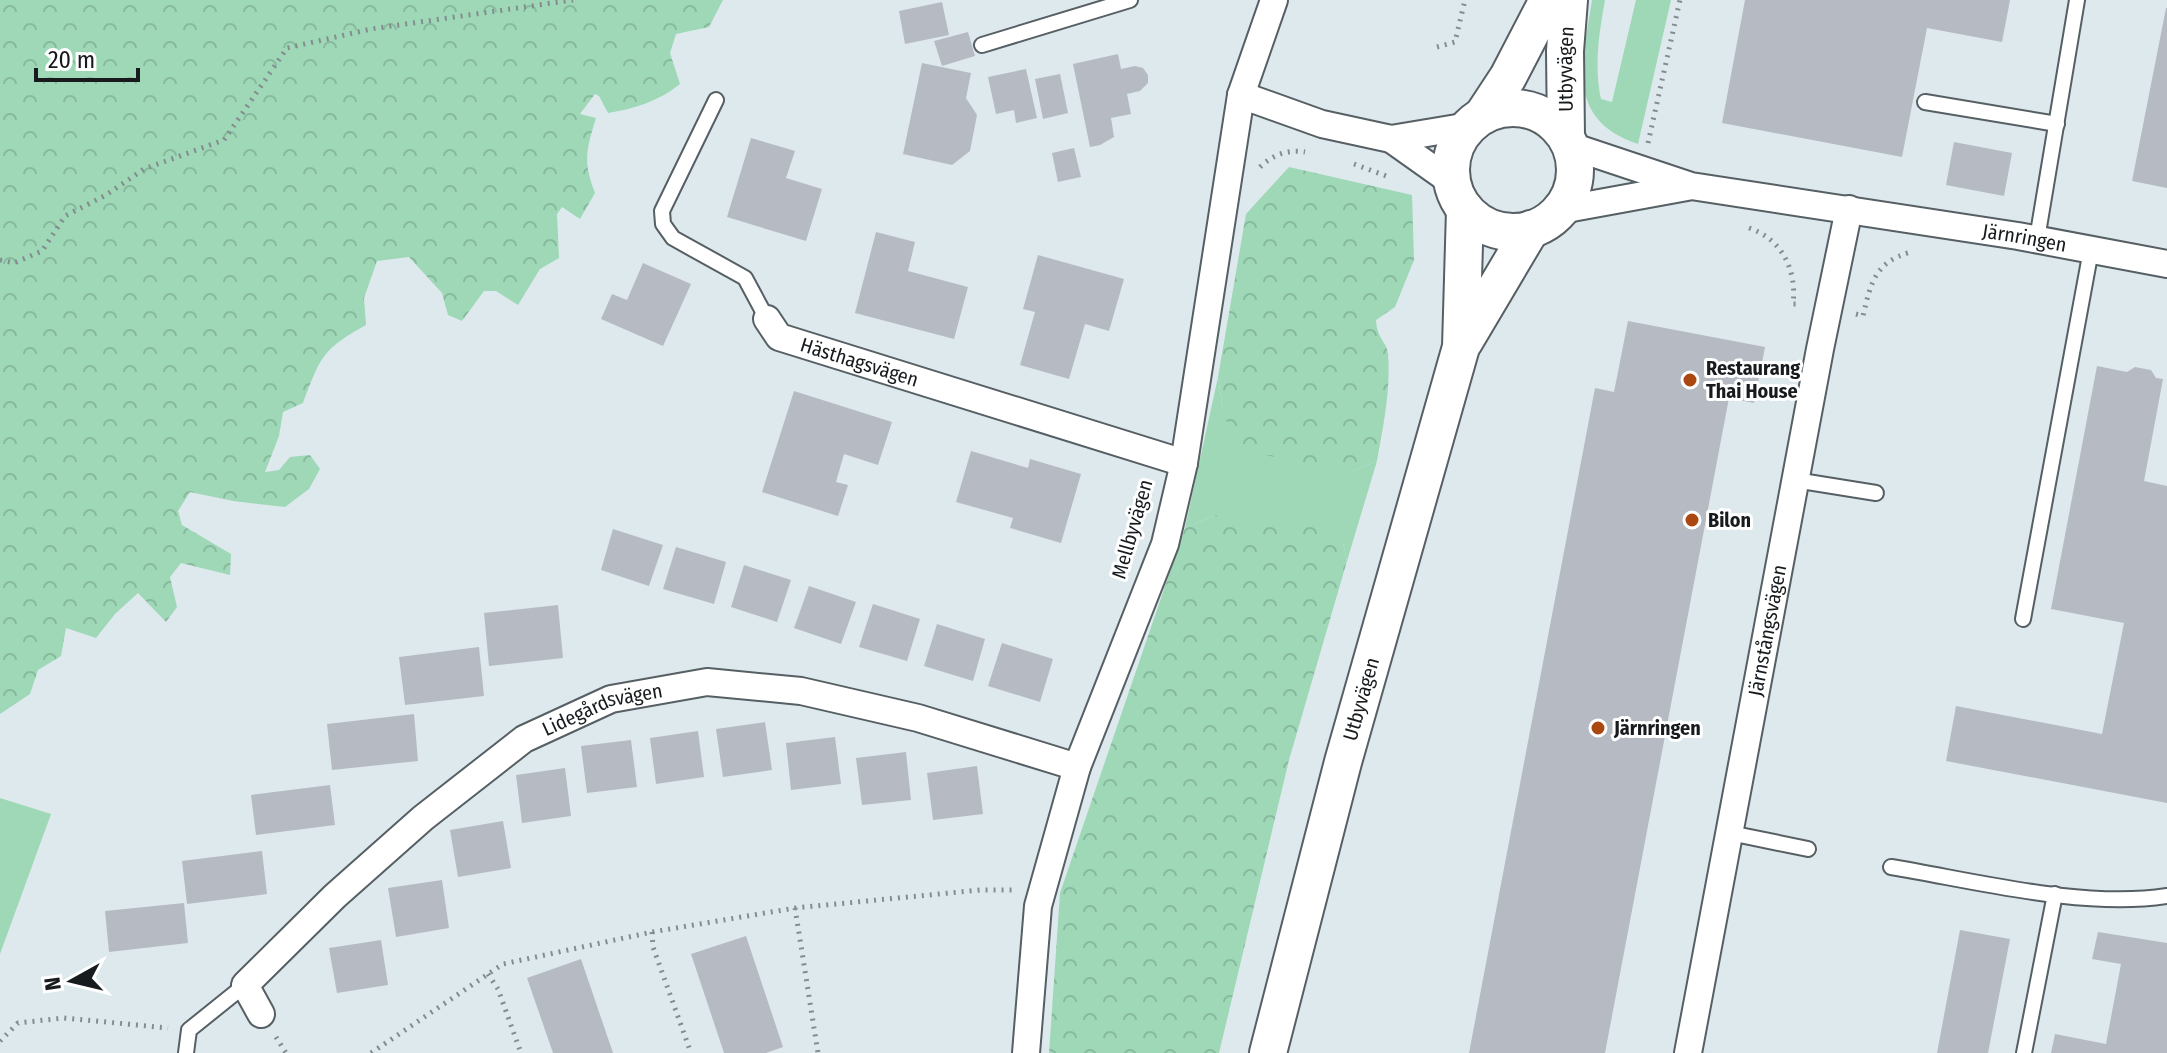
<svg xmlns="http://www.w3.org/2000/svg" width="2167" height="1053" font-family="'Fira Sans Condensed',sans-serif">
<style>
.grass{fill:#9ed8b7}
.forest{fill:url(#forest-crowns)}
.building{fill:#b6bbc3}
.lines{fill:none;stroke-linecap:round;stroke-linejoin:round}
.lane-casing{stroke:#565f64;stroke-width:18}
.street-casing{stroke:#565f64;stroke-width:30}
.secondary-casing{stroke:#565f64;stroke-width:40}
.path{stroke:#848c90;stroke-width:5;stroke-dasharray:2 6;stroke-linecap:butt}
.lane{stroke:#fff;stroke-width:14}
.street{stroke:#fff;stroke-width:26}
.secondary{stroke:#fff;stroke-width:36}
.poi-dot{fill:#ab4711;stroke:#fff;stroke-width:3}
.labels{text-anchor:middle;stroke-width:6;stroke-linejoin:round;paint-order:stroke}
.street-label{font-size:20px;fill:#171b1d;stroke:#fff}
.poi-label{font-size:20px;font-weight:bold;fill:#171b1d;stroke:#fff;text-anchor:start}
</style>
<defs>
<pattern id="forest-crowns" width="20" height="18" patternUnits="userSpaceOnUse" patternTransform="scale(2)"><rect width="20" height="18" fill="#9ed8b7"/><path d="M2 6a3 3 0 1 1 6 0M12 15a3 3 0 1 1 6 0" fill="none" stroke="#87b99d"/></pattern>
</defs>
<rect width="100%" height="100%" fill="#dee9ee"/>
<g class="grass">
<path d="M1592,0H1605C1599,34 1594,65 1601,99L1612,102L1636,0H1671L1638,144C1564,119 1583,61 1592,0Z"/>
<polygon points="1218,377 1223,410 1353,471 1377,461 1347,561 1343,542 1218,514 1185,528"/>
<polygon points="0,798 51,814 0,954"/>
</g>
<g class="forest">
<path d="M0,0H723L709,27L676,34L670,53L680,84C659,101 634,109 608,113L599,96L595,94L580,114L596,118C586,150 583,162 595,193L580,219L562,207L557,214L559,258L540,269L518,305L496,291H484L462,321L448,315L442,293L409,257L377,261L364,298L366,325C321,350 321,357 303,403L283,412L279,436L265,472L279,470L290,457L310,455L320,469L309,489L285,507L233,501L190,492L178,511L182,525L231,554L230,575L181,563L170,577L177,607L166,622L138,593L115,614L96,638L66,628L61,656L38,670L30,694L0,714Z"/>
<path d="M1289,167L1412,195L1414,260L1395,307L1376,320C1377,339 1387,342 1388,354C1391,390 1383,426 1377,461L1353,471L1236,450L1223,410L1218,377L1246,214Z"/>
<polygon points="1218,514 1316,523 1343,542 1347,561 1289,760 1219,1053 1049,1053 1060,893 1185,528"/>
</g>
<g class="building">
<polygon points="1745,0 2010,0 2002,42 1927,28 1902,157 1722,123"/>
<polygon points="942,2 949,35 905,44 899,11"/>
<polygon points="2166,8 2167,8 2167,188 2132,181"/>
<polygon points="968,32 975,56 942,66 934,41"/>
<polygon points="1118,54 1121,69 1135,66 1143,68 1148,75 1148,83 1140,91 1127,94 1131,114 1111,118 1114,137 1100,145 1090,147 1073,64"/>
<polygon points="922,63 971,73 966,98 977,115 970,151 952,165 903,154"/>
<polygon points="1026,69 1037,118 1016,123 1014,110 996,114 988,77"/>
<polygon points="1060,74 1068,113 1043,119 1035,79"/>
<polygon points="751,138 795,151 786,178 822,189 806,241 727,217"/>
<polygon points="1954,142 2012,153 2004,196 1946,185"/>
<polygon points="1074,148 1081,177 1058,182 1052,153"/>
<polygon points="876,232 915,242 908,271 968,287 954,339 855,313"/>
<polygon points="1038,255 1124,279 1109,331 1085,324 1069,379 1020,365 1035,312 1023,309"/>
<polygon points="643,263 691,284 663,346 601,319 612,294 627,300"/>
<polygon points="1628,321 1765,347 1754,403 1729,398 1605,1053 1469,1053 1595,388 1614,392"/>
<polygon points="2097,366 2127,372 2135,367 2151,370 2156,378 2163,379 2144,481 2167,486 2167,803 1946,761 1956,706 2102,734 2124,623 2051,609"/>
<polygon points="794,391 892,422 878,465 844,454 836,482 848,485 838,516 762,492"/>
<polygon points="971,451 1028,468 1030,459 1081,474 1061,543 1010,528 1013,518 956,502"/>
<polygon points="613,529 663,545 649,586 601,570"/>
<polygon points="676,547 726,562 714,604 663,589"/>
<polygon points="744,565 791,580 777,622 731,607"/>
<polygon points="809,586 856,602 841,644 794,628"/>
<polygon points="873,604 920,619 907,661 859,647"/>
<polygon points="558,605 563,658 489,666 484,613"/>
<polygon points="937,624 985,639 973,681 924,666"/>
<polygon points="1002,643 1053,659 1040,702 988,686"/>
<polygon points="479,647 484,696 405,705 399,657"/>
<polygon points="414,714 418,761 332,770 327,724"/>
<polygon points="765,722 772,770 723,777 716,729"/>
<polygon points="698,731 704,777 656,784 650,738"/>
<polygon points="835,737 841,784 791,790 786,743"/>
<polygon points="631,740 637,787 587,793 581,746"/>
<polygon points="906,752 911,800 862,805 856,758"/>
<polygon points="977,766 983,814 933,820 927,773"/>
<polygon points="565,768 571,816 522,823 516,775"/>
<polygon points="330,785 335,825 256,835 251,795"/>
<polygon points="503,821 511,868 458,877 450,830"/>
<polygon points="262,851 267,894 187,904 182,861"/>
<polygon points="442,880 449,928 396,937 388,888"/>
<polygon points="184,903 188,943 109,952 105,911"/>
<polygon points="1960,930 2010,939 1988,1053 1937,1053"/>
<polygon points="2098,932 2167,943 2167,1053 2051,1053 2055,1034 2106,1044 2121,964 2092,959"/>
<polygon points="746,936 783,1047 766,1053 724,1053 691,954"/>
<polygon points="381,940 388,985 337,993 329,948"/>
<polygon points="581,959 613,1053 553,1053 527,978"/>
</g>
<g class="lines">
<defs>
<g id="lane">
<polyline points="982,45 1130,0"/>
<polyline points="716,100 662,211 663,224 673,238 745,278 767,319"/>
<polyline points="1925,102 2057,124"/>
<polyline points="2037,239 2077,0"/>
<polyline points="1795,480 1876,493"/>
<polyline points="2023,619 2091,250"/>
<polyline points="1730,833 1808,849"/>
<path d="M1891,867C1976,881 2083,909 2167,896"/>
<polyline points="186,1053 189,1030 245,985"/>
<polyline points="2024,1053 2055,894"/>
</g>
<g id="street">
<polyline points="1241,95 1322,124 1391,139 1469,126"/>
<polyline points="1391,139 1453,183"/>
<path id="s1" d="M1571,146L1691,186L2018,236L2167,264"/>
<polyline points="1561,210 1687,187"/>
<path id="s2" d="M767,319L779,337L1184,463"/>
<path id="s3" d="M261,1014L245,985L335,896L423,818L524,739L611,699L707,682L801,691L918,718L1077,767"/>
<polyline points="1026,1053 1038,906 1077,767 1165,544 1184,463 1241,95 1274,0"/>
<path id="s4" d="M1688,1053L1820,349L1849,209"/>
</g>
<g id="secondary">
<circle cx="1513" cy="170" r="62"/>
<polyline points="1483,115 1508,77 1548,0"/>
<path id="s5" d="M1566,137L1565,51L1569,0"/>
<polyline points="1464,342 1531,229"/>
<path id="s6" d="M1268,1053L1343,762L1461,347L1465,210"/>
</g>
</defs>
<use href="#lane" class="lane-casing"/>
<use href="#street" class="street-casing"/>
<use href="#secondary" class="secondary-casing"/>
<g class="path">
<polyline points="1437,47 1455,42 1465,0"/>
<polyline points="1648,143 1680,0"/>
<polyline points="1354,164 1389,177"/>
<path d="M1260,167C1273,155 1287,149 1305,152"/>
<path d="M1749,228C1782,239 1797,270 1793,304H1799"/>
<polyline points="0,260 14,263 42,251 65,216 106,195 144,169 224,140 287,48 371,29 573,0"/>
<path d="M1856,314L1863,316C1871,282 1875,262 1911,252"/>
<polyline points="1123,562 1146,480"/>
<polyline points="795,908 818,1053"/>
<polyline points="652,932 653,947 691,1053"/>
<polyline points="488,974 498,989 521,1053"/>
<polyline points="276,1037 286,1053"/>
<polyline points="0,1041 18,1023 64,1018 168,1028"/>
<polyline points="371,1053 503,964 652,932 795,908 980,890 1013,890"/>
</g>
<use href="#lane" class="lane"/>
<use href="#street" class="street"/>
<use href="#secondary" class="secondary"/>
</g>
<g class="poi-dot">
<circle cx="1690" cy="380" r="8"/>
<circle cx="1692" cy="520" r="8"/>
<circle cx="1598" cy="728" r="8"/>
</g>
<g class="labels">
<g class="street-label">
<text dy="7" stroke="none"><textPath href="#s5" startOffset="68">Utbyvägen</textPath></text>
<text dy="7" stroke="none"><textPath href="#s1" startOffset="464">Järnringen</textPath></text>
<text dy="7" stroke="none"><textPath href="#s2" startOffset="106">Hästhagsvägen</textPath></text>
<text transform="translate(1132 529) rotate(-74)" y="7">Mellbyvägen</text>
<text dy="7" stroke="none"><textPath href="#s4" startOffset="430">Järnstångsvägen</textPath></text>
<text dy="7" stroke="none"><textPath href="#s6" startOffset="366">Utbyvägen</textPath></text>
<text dy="7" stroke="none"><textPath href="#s3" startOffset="490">Lidegårdsvägen</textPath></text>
</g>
<g class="poi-label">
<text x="1706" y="375">Restaurang<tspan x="1706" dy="23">Thai House</tspan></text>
<text x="1708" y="527">Bilon</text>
<text x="1614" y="735">Järnringen</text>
</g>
</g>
<g transform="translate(72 981) rotate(262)" stroke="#ffffff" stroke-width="6" paint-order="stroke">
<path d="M0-6L14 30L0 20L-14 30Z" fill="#171b1d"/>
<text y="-12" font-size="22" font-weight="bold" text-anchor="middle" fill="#171b1d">N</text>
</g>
<path d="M36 68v12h102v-12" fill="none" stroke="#171b1d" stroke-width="4"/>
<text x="48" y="68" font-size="24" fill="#171b1d" stroke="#ffffff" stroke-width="6" paint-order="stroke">20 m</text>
</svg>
